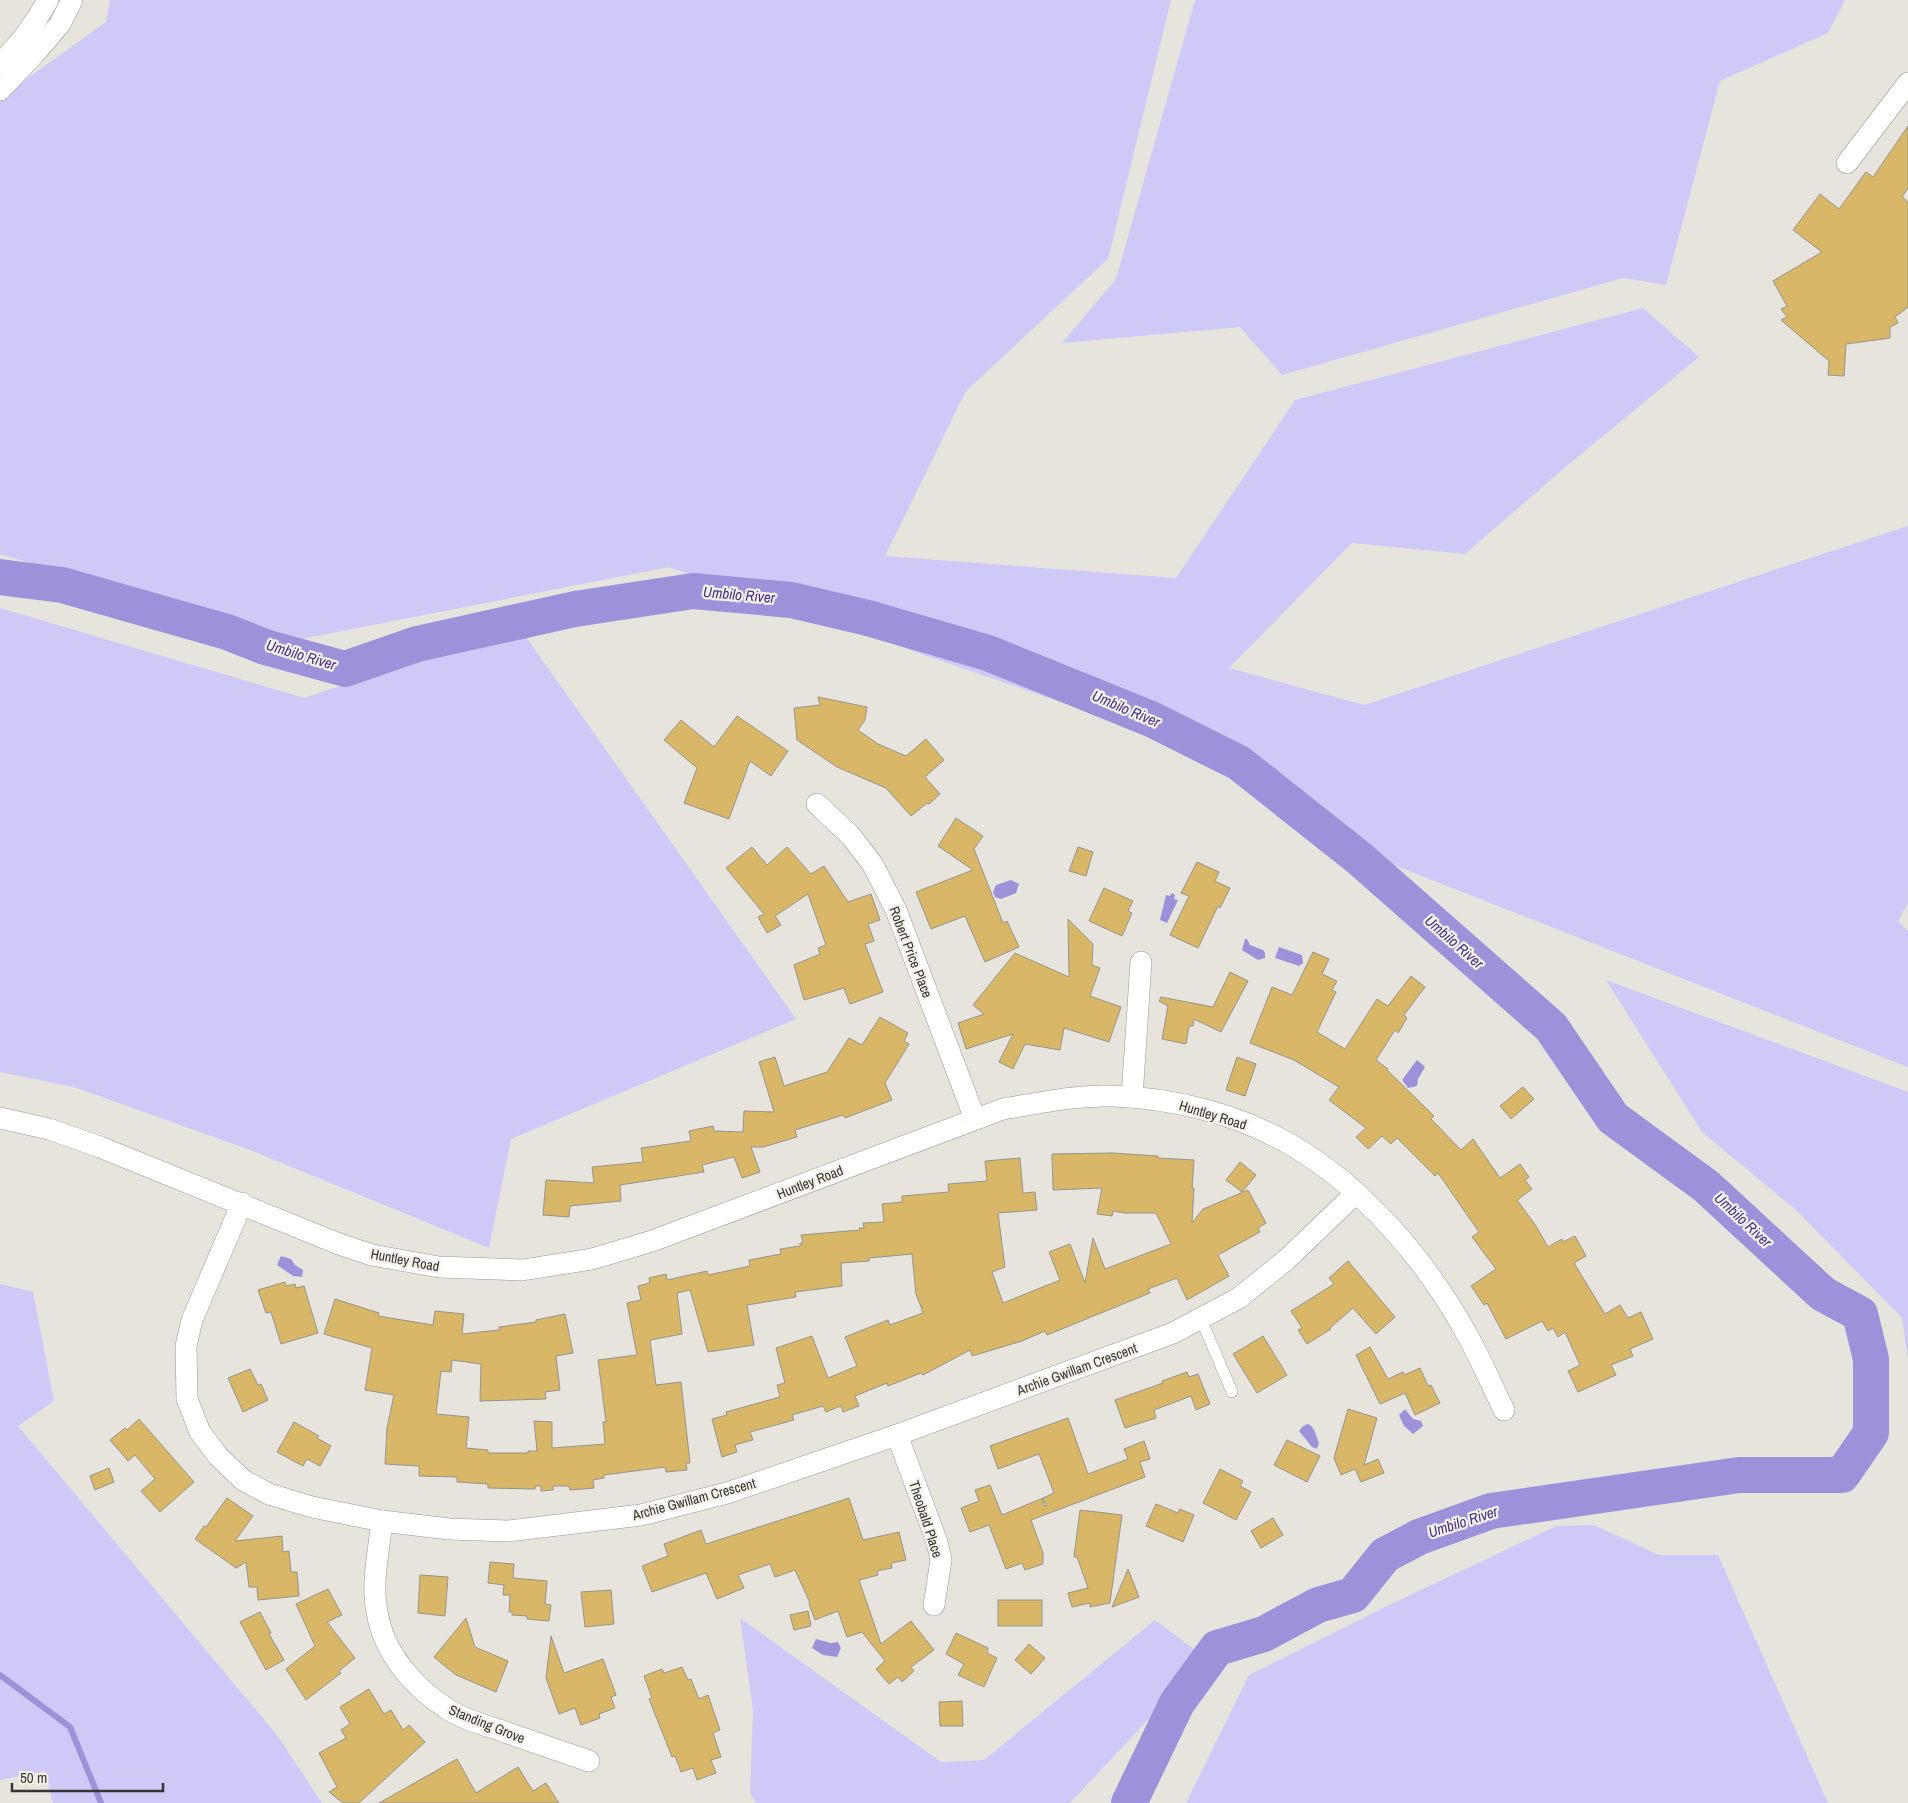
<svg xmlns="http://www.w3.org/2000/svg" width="1908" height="1803" font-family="'Archivo Narrow',sans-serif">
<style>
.green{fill:#cec9f6}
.water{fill:#9d92da}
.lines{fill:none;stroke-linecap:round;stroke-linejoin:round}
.stream{stroke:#9d92da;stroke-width:6}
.river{stroke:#9d92da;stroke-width:36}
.building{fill:#d9b769;stroke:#96948e}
.lane-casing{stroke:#999791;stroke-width:12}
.street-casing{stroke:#999791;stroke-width:22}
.lane{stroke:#fff;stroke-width:11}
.street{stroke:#fff;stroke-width:21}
.labels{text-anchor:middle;stroke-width:4.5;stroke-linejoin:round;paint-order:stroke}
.street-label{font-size:14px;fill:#363533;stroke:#f4f1eb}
.water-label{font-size:15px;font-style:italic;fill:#473186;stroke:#f4f1eb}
</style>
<rect width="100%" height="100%" fill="#e7e4de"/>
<g class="green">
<polygon points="110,0 1171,0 1108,259 966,391 885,556 1176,578 1295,400 1643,308 1699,357 1569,464 1465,554 1352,543 1229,668 1364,705 1908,526 1908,903 1898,921 1908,931 1908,1067 1358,851 1197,749 669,567 291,641 0,554 0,98 106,22"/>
<polygon points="1195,0 1845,0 1828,33 1720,81 1666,285 1623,278 1282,375 1240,327 1062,343 1116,279"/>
<polygon points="0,608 304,698 519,627 796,1019 511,1139 489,1248 253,1151 74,1087 0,1072"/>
<polygon points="1606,980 1908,1092 1908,1360 1902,1318 1797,1211 1702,1132"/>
<polygon points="0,1284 33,1292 54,1401 18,1426 277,1735 322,1803 53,1803 45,1771 0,1780"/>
<polygon points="1594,1525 1659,1555 1718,1555 1828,1803 1186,1803 1249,1675 1385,1607 1556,1526"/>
<polygon points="740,1618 941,1762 984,1760 1155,1620 1206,1658 1070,1803 756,1803 750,1793 753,1710"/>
</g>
<g class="water">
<polygon points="1011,880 1019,884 1016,893 1001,899 995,897 993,892 996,885"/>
<polygon points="1172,893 1175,895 1174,899 1178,900 1167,923 1160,920 1166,895 1170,896"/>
<polygon points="1245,939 1247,939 1250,945 1263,950 1265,953 1265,958 1258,960 1242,950"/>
<polygon points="1279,947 1302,955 1303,963 1299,966 1275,958"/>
<polygon points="1417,1060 1425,1067 1418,1079 1417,1086 1408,1088 1402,1080"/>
<polygon points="281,1256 291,1259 295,1265 303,1270 302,1277 293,1276 277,1265"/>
<polygon points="1405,1409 1413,1419 1421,1421 1423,1426 1413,1434 1404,1426 1399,1415"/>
<path d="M1308,1424C1315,1427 1316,1436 1319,1443L1317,1449L1312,1447L1299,1431L1303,1426Z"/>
<polygon points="816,1639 831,1643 838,1642 841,1648 837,1657 823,1655 812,1648"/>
</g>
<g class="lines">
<polyline class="stream" points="0,1675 70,1727 101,1803"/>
<polyline class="river" points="0,577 62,585 227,632 265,647 345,669 417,644 575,609 693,591 791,600 868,618 988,653 1151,719 1239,763 1359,858 1551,1027 1613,1118 1706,1186 1823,1294 1860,1314 1871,1359 1871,1433 1842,1475 1739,1475 1491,1511 1419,1537 1385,1555 1353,1595 1318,1605 1264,1634 1217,1648 1177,1703 1129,1803"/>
</g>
<g class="building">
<polygon points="1908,126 1908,188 1902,197 1908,202 1908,307 1895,317 1898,323 1890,327 1890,338 1846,344 1844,376 1828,375 1829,361 1781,320 1787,317 1781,309 1787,306 1773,281 1822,252 1793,230 1820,194 1839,209 1866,172 1873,177"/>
<polygon points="818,697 867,707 865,720 858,730 878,744 906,756 926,739 944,760 925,777 940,794 929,804 927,803 911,816 886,788 837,767 797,740 794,708 820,705"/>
<polygon points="737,716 788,751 771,776 750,761 729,819 684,803 697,768 664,740 681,720 714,747"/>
<polygon points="956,818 983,836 974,849 1003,923 1007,921 1019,947 985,962 965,916 931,929 916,892 973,870 938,846"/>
<polygon points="752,847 767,865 787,847 811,874 824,866 848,902 871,894 880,920 868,924 874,941 865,944 883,992 850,1004 844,988 804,1000 794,965 820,954 818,948 826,945 808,894 775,916 781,925 767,933 758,917 764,914 726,868"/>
<polygon points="1078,847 1093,852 1086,876 1069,871"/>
<polygon points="1197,862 1219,872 1215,881 1230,888 1220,908 1218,906 1198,948 1170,935 1189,896 1181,893"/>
<polygon points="1104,888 1133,901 1128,911 1132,913 1122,936 1089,921"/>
<polygon points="1068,919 1093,944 1092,965 1100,968 1090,996 1121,1007 1109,1042 1064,1028 1060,1050 1025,1044 1013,1069 999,1062 1013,1034 966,1049 958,1023 984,1014 973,1005 1015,953 1069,977"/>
<polygon points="1313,952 1329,959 1322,974 1337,981 1332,990 1336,992 1317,1032 1345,1049 1377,999 1388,1006 1411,976 1425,987 1404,1015 1407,1018 1398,1033 1395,1030 1376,1060 1388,1069 1387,1070 1434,1116 1431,1119 1461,1150 1473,1139 1500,1178 1520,1164 1529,1177 1525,1180 1532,1189 1517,1200 1536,1226 1548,1247 1562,1239 1563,1242 1575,1236 1586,1256 1574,1263 1605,1314 1620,1305 1628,1318 1641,1312 1653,1339 1630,1349 1633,1356 1611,1365 1616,1375 1578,1392 1568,1371 1580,1365 1565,1332 1558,1337 1553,1328 1548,1331 1542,1321 1506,1339 1487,1303 1484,1305 1471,1286 1496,1269 1472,1237 1479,1232 1438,1173 1435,1176 1397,1138 1391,1144 1382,1136 1368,1149 1356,1137 1366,1128 1329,1100 1339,1087 1294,1060 1250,1043 1272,987 1292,995"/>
<polygon points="1230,972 1248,981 1221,1032 1194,1019 1193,1026 1189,1026 1186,1044 1162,1039 1168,1006 1159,1001 1161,997 1213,1007"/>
<polygon points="880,1017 908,1033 904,1041 909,1044 885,1083 892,1100 845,1118 843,1115 795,1130 797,1137 763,1147 751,1147 760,1172 742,1178 734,1157 702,1165 704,1172 620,1185 621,1201 570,1206 569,1217 543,1215 546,1180 594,1183 592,1167 643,1162 641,1148 691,1141 689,1131 713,1126 714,1131 743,1132 744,1111 774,1112 759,1062 775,1057 784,1086 827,1072 849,1038 862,1045"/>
<polygon points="1237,1057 1256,1064 1245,1096 1226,1090"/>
<polygon points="1523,1087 1534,1099 1511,1119 1500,1106"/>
<polygon points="1112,1153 1158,1156 1158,1158 1194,1160 1192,1188 1194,1188 1192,1223 1203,1209 1248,1190 1266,1223 1258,1228 1260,1232 1218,1255 1229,1276 1187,1300 1177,1278 1148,1289 1150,1293 1047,1335 1045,1331 1022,1341 972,1356 970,1350 923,1375 921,1373 888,1386 887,1383 855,1396 859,1406 843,1412 841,1406 826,1412 823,1406 792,1415 794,1420 750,1432 753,1440 735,1445 737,1452 722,1457 712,1419 727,1415 726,1412 780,1397 777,1385 785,1383 776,1348 812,1336 828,1378 857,1366 845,1337 888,1320 890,1325 923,1313 921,1308 923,1307 921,1307 916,1294 912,1254 869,1258 869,1261 841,1263 842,1286 795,1292 796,1297 747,1305 754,1345 708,1352 690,1290 677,1293 682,1334 650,1340 656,1385 681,1382 690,1463 686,1463 687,1470 666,1472 665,1467 604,1475 604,1478 593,1480 594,1488 570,1490 569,1486 553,1486 553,1490 541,1491 541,1486 536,1486 535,1489 488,1488 488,1484 457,1482 457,1477 419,1476 419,1466 385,1464 387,1428 394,1395 365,1390 372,1348 324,1334 335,1299 379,1313 378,1316 433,1325 435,1311 464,1314 462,1334 499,1330 499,1327 536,1322 536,1320 565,1314 573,1353 556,1356 560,1390 545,1392 546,1399 480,1401 481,1364 452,1360 451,1372 441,1371 436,1414 469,1417 466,1448 488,1450 488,1453 528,1453 528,1451 537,1451 534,1421 552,1422 552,1448 605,1444 603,1422 606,1422 598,1360 637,1355 627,1303 641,1300 638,1286 650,1283 649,1278 666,1274 667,1280 707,1271 708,1275 750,1266 749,1260 781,1254 780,1249 800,1246 800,1243 803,1243 801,1235 860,1230 859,1228 864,1228 863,1223 884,1222 882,1204 902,1202 902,1196 949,1192 948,1184 987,1181 985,1161 1020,1158 1023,1193 1035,1192 1037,1210 998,1213 1005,1267 992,1272 1003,1303 1060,1280 1049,1252 1070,1244 1085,1283 1093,1238 1105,1269 1171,1244 1156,1213 1125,1213 1113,1211 1112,1216 1097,1214 1102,1188 1053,1190 1052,1154"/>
<polygon points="1240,1162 1256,1175 1242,1192 1226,1180"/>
<polygon points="1348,1261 1395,1317 1376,1334 1353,1308 1330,1328 1331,1329 1307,1344 1298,1330 1302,1328 1291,1311 1334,1284 1329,1278"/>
<polygon points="285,1282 286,1286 295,1284 296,1288 304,1286 318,1333 281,1344 271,1312 266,1313 258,1290"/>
<polygon points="1263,1336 1287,1375 1257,1393 1233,1354"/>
<polygon points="1370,1347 1388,1379 1403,1372 1404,1375 1420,1368 1428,1386 1431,1385 1440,1403 1415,1415 1405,1393 1380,1404 1356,1355"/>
<polygon points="250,1369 258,1385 261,1384 268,1400 243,1412 228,1378"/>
<polygon points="1187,1372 1189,1377 1198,1374 1210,1404 1196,1410 1191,1396 1154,1410 1156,1418 1125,1428 1115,1400 1163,1383 1162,1381"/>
<polygon points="1348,1409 1377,1418 1364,1465 1378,1459 1384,1473 1361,1482 1355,1469 1341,1475 1334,1458"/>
<polygon points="1068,1418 1088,1474 1128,1459 1124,1449 1144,1441 1150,1459 1140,1462 1145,1477 1031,1520 1043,1553 1043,1564 1025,1570 1022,1563 1006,1569 989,1525 970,1532 961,1508 979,1501 975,1490 990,1485 1002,1515 1043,1498 1043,1505 1046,1506 1043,1498 1054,1493 1039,1454 998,1469 990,1446"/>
<polygon points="139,1419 194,1482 160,1512 141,1491 155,1479 135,1455 128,1461 110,1440 125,1428 127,1430"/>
<polygon points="294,1422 319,1436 317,1438 331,1446 320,1466 307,1459 303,1466 277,1452"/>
<polygon points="1287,1440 1320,1456 1307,1482 1274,1465"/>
<polygon points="109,1468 114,1482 95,1490 90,1476"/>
<polygon points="1220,1469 1243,1481 1240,1486 1251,1492 1236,1520 1203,1503"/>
<polygon points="227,1498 253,1516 235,1541 282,1536 283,1552 289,1551 291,1572 297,1572 299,1596 258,1600 257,1587 249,1587 246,1562 236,1568 195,1539 204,1526 206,1527"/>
<polygon points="849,1498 863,1540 899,1532 906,1560 891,1563 892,1568 877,1571 878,1575 859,1580 881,1644 911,1621 934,1650 911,1667 914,1671 902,1682 898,1677 889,1684 876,1669 885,1661 862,1632 847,1637 838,1611 815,1620 809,1604 810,1603 795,1570 775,1577 770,1564 738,1575 744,1588 717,1599 706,1573 652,1592 642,1566 668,1556 664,1544 701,1530 706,1544"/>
<polygon points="1156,1504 1178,1513 1180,1509 1194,1515 1183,1542 1146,1526"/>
<polygon points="1080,1510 1122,1515 1110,1603 1090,1607 1090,1603 1072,1607 1068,1593 1088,1588 1077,1557 1074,1557"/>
<polygon points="1273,1518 1283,1535 1261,1548 1251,1531"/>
<polygon points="490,1562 514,1564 513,1578 547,1581 545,1604 551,1605 549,1621 527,1619 527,1616 512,1615 512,1612 509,1612 510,1595 503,1595 504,1585 488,1583"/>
<polygon points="1128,1569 1139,1597 1112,1607"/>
<polygon points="420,1575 448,1577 445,1616 418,1613"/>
<polygon points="328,1589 342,1615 327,1622 355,1658 339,1671 341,1673 306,1700 286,1669 315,1646 296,1604"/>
<polygon points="611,1590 614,1624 585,1627 581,1592"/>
<rect x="998" y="1600" width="44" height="26"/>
<polygon points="808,1611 811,1626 794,1630 790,1615"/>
<polygon points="260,1612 271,1633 269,1634 284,1660 266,1670 240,1622"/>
<polygon points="466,1618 475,1647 508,1661 496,1692 456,1675 434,1657"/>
<polygon points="956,1633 988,1648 987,1653 997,1658 984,1687 958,1675 964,1664 946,1654"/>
<polygon points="551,1636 564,1673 603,1659 616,1695 611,1697 615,1708 599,1714 600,1718 581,1725 575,1708 559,1714 546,1678"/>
<polygon points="1029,1644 1045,1658 1031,1674 1015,1660"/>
<polygon points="682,1667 688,1680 691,1679 699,1699 708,1695 720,1730 713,1733 721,1757 711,1760 716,1773 697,1780 693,1768 681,1772 675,1756 672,1757 649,1699 652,1698 644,1676 662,1669 664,1673"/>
<polygon points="369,1689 384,1714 391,1710 403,1730 409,1725 425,1742 359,1803 343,1803 329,1792 337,1787 319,1753 346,1738 341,1730 350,1724 340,1707"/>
<polygon points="962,1701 963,1726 940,1726 939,1702"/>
<polygon points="457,1759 476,1793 518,1767 533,1791 546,1783 559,1803 379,1803"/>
</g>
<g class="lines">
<defs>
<polyline id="lane" points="1201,1319 1232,1392"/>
<g id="street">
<path d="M0,64C19,45 35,24 48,0"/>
<polyline points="0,90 36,52 60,24 72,0"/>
<polyline points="1847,163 1908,83"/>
<polyline points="817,804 851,836 873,865 896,910 975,1119"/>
<polyline points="1132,1097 1141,962"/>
<path d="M0,1118L49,1129L100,1147L339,1244L372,1255L439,1267L522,1270L592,1259L652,1241L1003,1109C1039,1103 1075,1095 1112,1096C1171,1098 1234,1113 1286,1142C1363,1185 1430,1264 1471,1342C1483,1364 1493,1388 1504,1410"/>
<polyline points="242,1203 192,1320 186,1346 187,1399 200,1432 218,1456 243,1480 269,1494 312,1507 382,1521 449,1529 508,1531 641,1515 727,1493 897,1435 1173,1333 1239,1298 1286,1260 1355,1194"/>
<polyline points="897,1435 937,1542 941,1560 934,1605"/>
<path d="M382,1521C379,1550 371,1583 377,1612C384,1654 414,1688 449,1710C465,1720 485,1725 502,1731C531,1741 560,1751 589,1761"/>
</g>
</defs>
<use href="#lane" class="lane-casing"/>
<use href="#street" class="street-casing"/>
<use href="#lane" class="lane"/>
<use href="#street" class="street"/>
</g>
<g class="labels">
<g class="street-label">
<text transform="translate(911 952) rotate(69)" y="5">Robert Price Place</text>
<text transform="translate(1213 1115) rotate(17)" y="5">Huntley Road</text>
<text transform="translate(810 1182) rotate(-21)" y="5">Huntley Road</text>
<text transform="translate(405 1260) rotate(11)" y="5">Huntley Road</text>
<text transform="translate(1077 1369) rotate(-20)" y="5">Archie Gwillam Crescent</text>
<text transform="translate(694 1499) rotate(-15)" y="5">Archie Gwillam Crescent</text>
<text transform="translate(926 1519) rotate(72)" y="5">Theobald Place</text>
<text transform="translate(487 1724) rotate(22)" y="5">Standing Grove</text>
</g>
<g class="water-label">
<text transform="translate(739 595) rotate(5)" y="5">Umbilo River</text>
<text transform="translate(301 655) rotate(17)" y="5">Umbilo River</text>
<text transform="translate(1126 709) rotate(23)" y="5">Umbilo River</text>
<text transform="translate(1454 942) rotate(41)" y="5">Umbilo River</text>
<text transform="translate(1743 1220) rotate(43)" y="5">Umbilo River</text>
<text transform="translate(1463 1522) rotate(-18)" y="5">Umbilo River</text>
</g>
</g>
<path d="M12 1783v8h151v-8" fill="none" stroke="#363533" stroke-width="2.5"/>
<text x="20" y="1783" font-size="15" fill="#363533" stroke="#f4f1eb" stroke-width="4" paint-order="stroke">50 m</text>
</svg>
